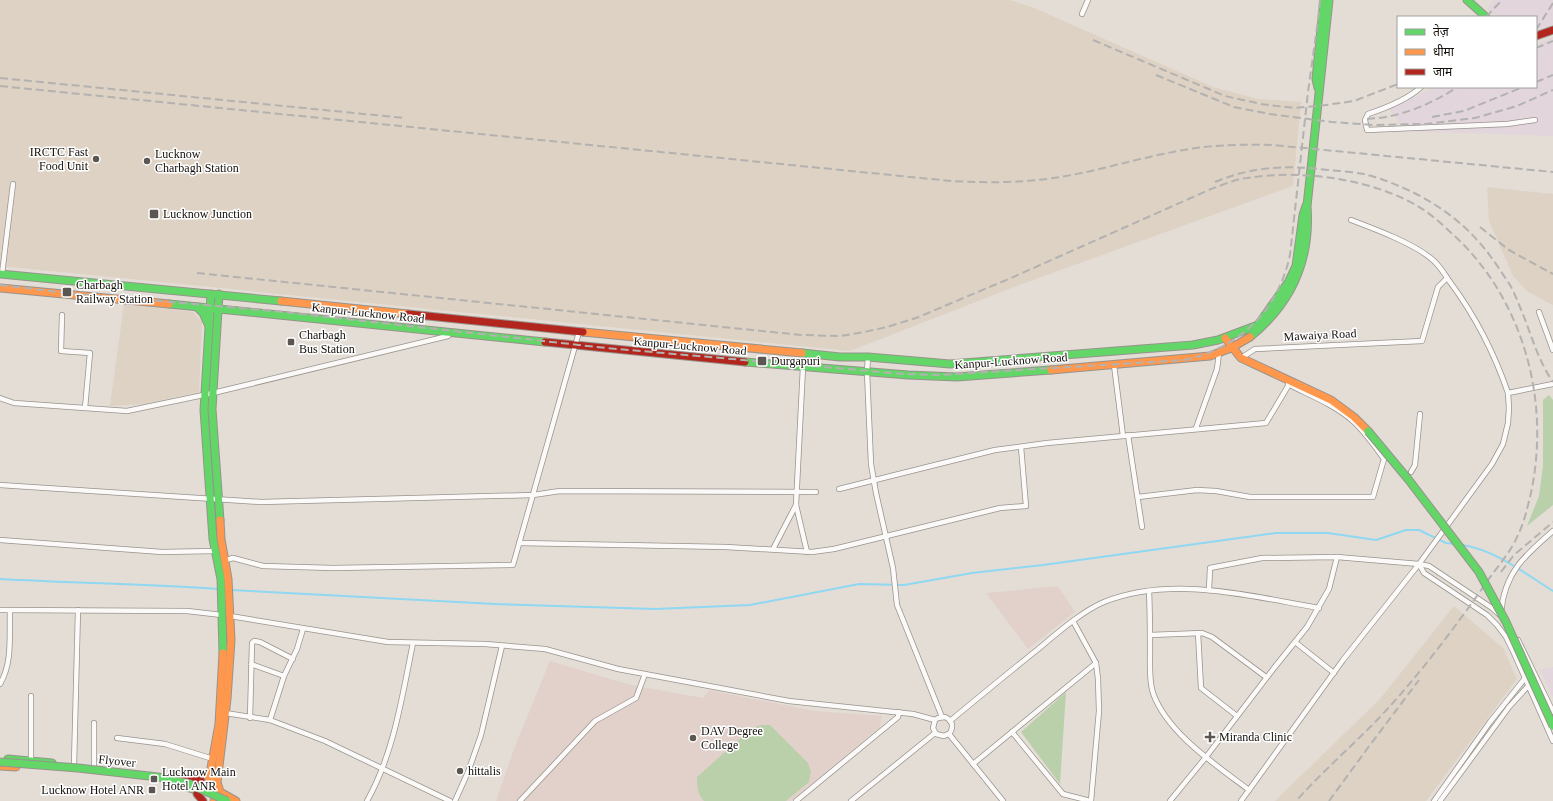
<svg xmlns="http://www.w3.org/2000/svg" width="1553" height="801" font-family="'Times New Roman','Noto Sans Devanagari',serif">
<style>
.built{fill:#ded2c4}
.industrial{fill:#e2d5dc}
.education{fill:#e2d1cb}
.green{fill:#bad0ab}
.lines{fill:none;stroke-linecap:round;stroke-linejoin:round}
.stream{stroke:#90d7f2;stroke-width:2}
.street-casing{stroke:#98938d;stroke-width:6}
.fast-casing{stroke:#98938d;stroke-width:9}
.slow-casing{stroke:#98938d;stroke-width:9}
.jam-casing{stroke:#98938d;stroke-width:9}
.street{stroke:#fbfaf9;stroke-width:4.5}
.fast{stroke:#63d668;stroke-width:7}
.slow{stroke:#ff974d;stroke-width:7}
.jam{stroke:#b3261e;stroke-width:7}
.rail{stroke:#b3b2b0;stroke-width:2;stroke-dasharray:8 4;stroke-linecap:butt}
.fast-bridge-casing{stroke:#98938d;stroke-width:9;stroke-linecap:butt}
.fast-bridge{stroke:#63d668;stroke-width:7}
.poi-dot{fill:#5b5651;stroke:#fff;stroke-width:1.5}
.labels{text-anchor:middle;stroke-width:3;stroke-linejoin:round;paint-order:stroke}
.poi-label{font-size:12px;fill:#120e09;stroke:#fff;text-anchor:start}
.street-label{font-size:12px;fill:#120e09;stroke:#fff}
</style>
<rect width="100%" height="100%" fill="#e3ddd6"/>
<g class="built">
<polygon points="0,0 1010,0 1032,7 1213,87 1258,99 1301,102 1293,186 1022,284 850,351 0,266"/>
<polygon points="1487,187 1553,194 1553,305 1528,292 1513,276 1489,221"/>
<polygon points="124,304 193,312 202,322 199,392 144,404 110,406"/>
<polygon points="1454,606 1503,648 1517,679 1426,801 1275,801 1380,699"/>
</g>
<g class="industrial">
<polygon points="1493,0 1553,0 1553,24 1536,31 1536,17 1494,17 1487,9"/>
<polygon points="1553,37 1553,136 1404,131 1389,108 1436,87 1536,87 1536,44"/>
<polygon points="1553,667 1553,698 1540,669"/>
</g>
<g class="education">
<polygon points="1058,586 1075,612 1028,649 986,593"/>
<polygon points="550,661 631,685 703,698 709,690 815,711 882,716 880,727 791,801 496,801 514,749"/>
</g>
<g class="green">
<polygon points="1549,395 1553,400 1553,505 1527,526 1539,496 1543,466 1543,400"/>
<polygon points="1066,692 1060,784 1021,732"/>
<path d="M761,725H770L808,763L811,772L809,782L786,801H704C697,794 697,786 697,777L752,728Z"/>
</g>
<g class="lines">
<g class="stream">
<path d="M1462,545C1496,550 1524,573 1553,591"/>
<path d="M0,579C73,583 146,584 219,589"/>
<polyline points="230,590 495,604 655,609 750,605 859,584 904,585 972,573 1043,565 1276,533 1328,533 1376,540 1406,530 1419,530 1446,543 1456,544"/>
</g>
<defs>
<g id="street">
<polyline points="1082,14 1088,0"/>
<path d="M1421,87C1407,100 1386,108 1368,114L1365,120L1367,130L1507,124L1535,120"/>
<path d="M1351,220C1375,229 1415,244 1433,260C1440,266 1445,275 1450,282C1476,317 1494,352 1508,393"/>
<polyline points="2,274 13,184"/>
<polyline points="1539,312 1553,350"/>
<polyline points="62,315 61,351 90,353 85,408"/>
<polyline points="868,357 867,372 871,464 876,493 893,568 897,605 942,717"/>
<polyline points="1241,358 1255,349 1422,341 1438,287 1447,278"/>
<polyline points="1114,365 1123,436"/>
<polyline points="803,367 796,505 807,552"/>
<polyline points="0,398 14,403 127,411 213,393 448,336 450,333"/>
<polyline points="1196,428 1217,369 1219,353"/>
<polyline points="1128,435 1142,527"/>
<polyline points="1411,472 1415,465 1420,414"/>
<polyline points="0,485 261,502 533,495 560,491 816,492"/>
<polyline points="839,489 995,450 1047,443 1266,423 1291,381"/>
<path d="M1138,497L1197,490L1216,491L1250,497H1373L1384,459C1374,445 1365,432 1353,421C1335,405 1309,395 1288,384"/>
<polyline points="0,540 162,552 215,551"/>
<polyline points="519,543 726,547 812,552 834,549 1000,508 1026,506 1021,447"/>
<polyline points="773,549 796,505"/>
<polyline points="226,560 233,558 263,566 333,568 513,565 579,332"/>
<polyline points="1419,564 1424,573 1487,615 1497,625 1506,637 1514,653 1553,741"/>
<polyline points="1209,590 1210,568 1262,558 1337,557 1419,564 1429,566 1492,608 1501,616"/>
<path d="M1149,591C1150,612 1150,632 1150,653C1150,665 1149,681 1153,693C1167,733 1216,765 1249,790"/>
<polyline points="0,610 187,611 222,615"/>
<path d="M1501,613C1504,573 1525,555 1553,531"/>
<path d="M230,616L388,642L485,644L545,649L618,669L693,683L789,701L913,714L935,720L938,718L945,717C952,720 954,726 950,733L944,736L936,734L933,728L935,720"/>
<polyline points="1073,621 1096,663 1098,679 1099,711 1091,801"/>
<polyline points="1198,633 1201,688 1237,716"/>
<polyline points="1150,635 1202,633 1212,637 1266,677"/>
<polyline points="1518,640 1553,712"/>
<polyline points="1295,642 1334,673"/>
<polyline points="251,664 284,676"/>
<path d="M0,684C13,662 9,635 10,610"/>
<polyline points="225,713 270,720 325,741 450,801"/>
<polyline points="250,718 252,643 254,641 260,642 293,659"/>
<polyline points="270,720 284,676 297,649 303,629"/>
<path d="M950,721C979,697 1008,673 1037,650C1055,635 1082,611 1104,602C1173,575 1249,596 1319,608"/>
<polyline points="1012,732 1063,794 1090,801"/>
<polyline points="949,734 1003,801"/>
<polyline points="117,738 165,744 213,759"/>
<polyline points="31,763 31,696"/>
<polyline points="973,764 1096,663"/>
<polyline points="74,765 78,610"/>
<polyline points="94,767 94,723"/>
<path d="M367,801C394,753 402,697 413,643"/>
<polyline points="455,801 468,772 481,735 502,646"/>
<polyline points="520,801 595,721 636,698 645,674"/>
<polyline points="796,801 898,717 899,712"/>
<polyline points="851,801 935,733"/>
<polyline points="1170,801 1206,757 1274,668 1307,627 1329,589 1337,557"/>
<polyline points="1241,801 1343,660 1419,564 1492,464 1503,444 1508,423 1509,408 1508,393 1553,384"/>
<polyline points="1434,801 1490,722 1526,677"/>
<polyline points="1440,801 1509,707 1529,685"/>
</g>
<g id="fast">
<polyline points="1467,0 1486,17"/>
<polyline points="1318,88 1316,79 1324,0"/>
<polyline points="0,274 281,301"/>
<polyline points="211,294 204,410 213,539 221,579 223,653"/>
<polyline points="219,294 212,409 220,520"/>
<polyline points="169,304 545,342"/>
<polyline points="197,307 203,313 209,326"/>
<path d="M1250,337C1292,303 1311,260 1307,206L1329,0"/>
<polyline points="802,353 840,357 868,357 950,364 1193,345 1218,340 1258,325 1289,281 1296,266 1303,215 1306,206"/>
<polyline points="745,362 908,375 957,377 1051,370"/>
<polyline points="8,759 52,763"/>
<polyline points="173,783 196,790"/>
</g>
<g id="slow">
<polyline points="0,288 169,304"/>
<polyline points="281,301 408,314"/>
<polyline points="583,332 802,353"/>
<polyline points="1225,338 1241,358 1331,400 1354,417 1368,431"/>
<polyline points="1051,370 1210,356 1231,348 1250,337"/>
<polyline points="0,766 16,767"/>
<polyline points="209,779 219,724 223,653"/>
<path d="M214,780C221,787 221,794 214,801"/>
<polyline points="217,783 227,699 231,640 228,579 221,539 220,520"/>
<polyline points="220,792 236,801"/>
</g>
<g id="jam">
<polyline points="1536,36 1553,30"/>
<polyline points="408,314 583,332"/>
<polyline points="545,342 745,362"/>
<polyline points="173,777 201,781"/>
<polyline points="197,787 197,794 203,801"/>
</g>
</defs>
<use href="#street" class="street-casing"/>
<use href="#fast" class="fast-casing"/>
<use href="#slow" class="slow-casing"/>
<use href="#jam" class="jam-casing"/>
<use href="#street" class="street"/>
<use href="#fast" class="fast"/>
<use href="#slow" class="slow"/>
<use href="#jam" class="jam"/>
<g class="rail">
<polyline points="1486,17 1502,0"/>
<polyline points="1536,30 1553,3"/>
<polyline points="1093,40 1225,96 1261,104 1294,108 1326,105 1354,101 1398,84"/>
<polyline points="1536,48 1553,41"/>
<polyline points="1156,75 1234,107 1270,114 1332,122 1374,125 1426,124 1475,118 1517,106 1553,90"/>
<polyline points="0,78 405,118"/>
<polyline points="1536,82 1553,75"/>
<path d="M0,86L951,181C987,183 1024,183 1060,177C1098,171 1135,159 1173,152C1206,145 1239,144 1273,145L1553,172"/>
<polyline points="1432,117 1464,111 1523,87"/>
<path d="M1367,119C1402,117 1429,105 1458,87"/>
<path d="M1215,182C1253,166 1288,165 1328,170C1340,171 1353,172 1364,174C1406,185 1449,208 1478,241C1490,254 1500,270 1510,285C1514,292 1517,300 1520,307C1531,333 1537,359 1553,382"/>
<polyline points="1480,227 1509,250 1553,274"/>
<path d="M197,273L801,335L840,336L859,333L887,327L916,318L1011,278L1211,189C1223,185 1235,179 1247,178C1303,169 1376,179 1424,210C1437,219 1448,230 1460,241C1529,310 1553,415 1527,509C1525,517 1522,527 1518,535C1510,554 1495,569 1484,586C1453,630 1416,679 1379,718C1352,746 1322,772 1296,801"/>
<path d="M0,285L67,293L274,311L606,348L904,374L938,375L1185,360C1241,347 1278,310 1290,255L1308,92L1318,20L1320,0"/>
<polyline points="1501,572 1514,555 1553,522"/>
<polyline points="1329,801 1367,749 1419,680"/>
</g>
<defs>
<g id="fast-bridge">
<polyline points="1368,431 1408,479 1479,572 1506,622 1553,726"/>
<polyline points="0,762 78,768 158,777 190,784 227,801"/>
</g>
</defs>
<use href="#fast-bridge" class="fast-bridge-casing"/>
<use href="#fast-bridge" class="fast-bridge"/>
</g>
<g class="poi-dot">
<circle cx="96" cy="159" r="4"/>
<circle cx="147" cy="161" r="4"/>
<rect x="149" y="209" width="10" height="10" rx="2"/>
<rect x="62" y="287" width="10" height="10" rx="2"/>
<rect x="287" y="338" width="8" height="8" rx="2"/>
<rect x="757" y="356" width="10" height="10" rx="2"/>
<path d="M1208 731h4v4h4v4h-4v4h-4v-4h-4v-4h4z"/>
<circle cx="693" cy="738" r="4"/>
<circle cx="460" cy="771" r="4"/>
<rect x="150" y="775" width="8" height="8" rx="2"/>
<rect x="148" y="786" width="8" height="8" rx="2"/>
</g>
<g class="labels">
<g class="poi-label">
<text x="88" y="156" text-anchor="end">IRCTC Fast<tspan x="88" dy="14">Food Unit</tspan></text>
<text x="155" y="158">Lucknow<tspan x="155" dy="14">Charbagh Station</tspan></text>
<text x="163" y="218">Lucknow Junction</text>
<text x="76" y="289">Charbagh<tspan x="76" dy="14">Railway Station</tspan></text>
<text x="299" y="339">Charbagh<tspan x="299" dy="14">Bus Station</tspan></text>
<text x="771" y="365">Durgapuri</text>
<text x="701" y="735">DAV Degree<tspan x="701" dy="14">College</tspan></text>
<text x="1219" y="741">Miranda Clinic</text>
<text x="468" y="775">hittalis</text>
<text x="162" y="776">Lucknow Main<tspan x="162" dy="14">Hotel ANR</tspan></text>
<text x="144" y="794" text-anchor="end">Lucknow Hotel ANR</text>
</g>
<g class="street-label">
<text transform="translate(368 313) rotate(6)" y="4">Kanpur-Lucknow Road</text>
<text transform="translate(1320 335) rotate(-3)" y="4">Mawaiya Road</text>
<text transform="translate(690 346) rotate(5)" y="4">Kanpur-Lucknow Road</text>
<text transform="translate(1011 361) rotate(-4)" y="4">Kanpur-Lucknow Road</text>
<text transform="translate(117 761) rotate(6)" y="4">Flyover</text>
</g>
</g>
<rect x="1397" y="16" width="140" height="72" fill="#ffffff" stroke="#a09f9d"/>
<rect x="1405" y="29" width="20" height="6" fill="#63d668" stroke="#a09f9d"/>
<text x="1433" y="36" font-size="12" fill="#120e09">तेज़</text>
<rect x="1405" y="49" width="20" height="6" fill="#ff974d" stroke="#a09f9d"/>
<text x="1433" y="56" font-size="12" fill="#120e09">धीमा</text>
<rect x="1405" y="69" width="20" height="6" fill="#b3261e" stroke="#a09f9d"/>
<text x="1433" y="76" font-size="12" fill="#120e09">जाम</text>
</svg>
